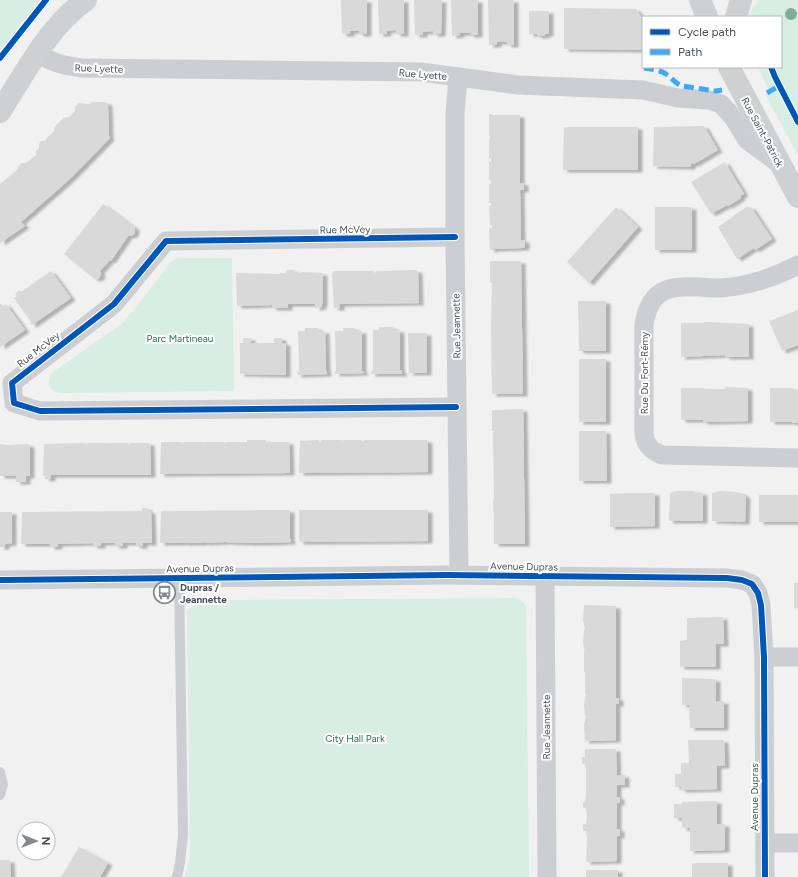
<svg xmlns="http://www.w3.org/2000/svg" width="798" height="877" font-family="Figtree,sans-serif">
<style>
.green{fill:#d8ede4}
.building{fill:#d9d9da;filter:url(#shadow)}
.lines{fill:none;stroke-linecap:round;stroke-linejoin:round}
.service{stroke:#ccced1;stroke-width:10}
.minor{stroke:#ccced1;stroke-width:19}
.secondary{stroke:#ced0d2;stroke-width:22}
.quiet{stroke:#3fa9f5;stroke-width:5;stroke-dasharray:10 5;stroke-linecap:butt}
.cycleway-casing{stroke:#fff;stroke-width:8}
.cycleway{stroke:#0057b8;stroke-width:6}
.tree{fill:#80ac9d}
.labels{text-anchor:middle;stroke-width:4;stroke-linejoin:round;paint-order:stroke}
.street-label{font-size:10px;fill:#4a505a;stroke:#fff}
.park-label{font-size:10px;fill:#237359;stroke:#fff}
.poi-label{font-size:10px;font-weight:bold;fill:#4a505a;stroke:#fff;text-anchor:start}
</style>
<defs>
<filter id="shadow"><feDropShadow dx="4.5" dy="2.5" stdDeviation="1" flood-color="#0004"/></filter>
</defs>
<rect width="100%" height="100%" fill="#f1f1f1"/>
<g class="green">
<polygon points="0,0 40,0 0,51"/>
<polygon points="757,0 798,0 798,155 766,96 770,93 758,67 781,67 781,17 749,17 754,6 759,2"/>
<path d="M178,258H232L234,391L60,393C48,391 46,381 53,372L119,326L128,317L172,261Z"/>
<polygon points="518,598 526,605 529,877 185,877 190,856 187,611 200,600"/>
</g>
<g class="building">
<polygon points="341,0 367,0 367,34 359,34 359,31 350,31 350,34 342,34"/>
<polygon points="378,0 404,0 404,34 396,34 396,30 386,31 387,34 379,34"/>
<polygon points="414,0 442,0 441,34 433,34 433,31 423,32 423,35 415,35"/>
<polygon points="451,0 478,0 478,35 470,35 470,33 460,33 460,35 452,36"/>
<polygon points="488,0 514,0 514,45 507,45 507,42 497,42 497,45 489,45"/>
<polygon points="564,8 636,9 643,20 643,50 564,49"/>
<polygon points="529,11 549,11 549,34 545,34 545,36 537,36 537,34 529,34"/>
<polygon points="92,102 106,102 108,105 109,136 110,138 71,178 21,222 25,226 0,243 0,184 18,169 18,167 21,163 26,163 36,155 36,151 39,148 39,144 41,141 44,141 55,130 54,128 63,118 69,117 75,111 75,107 79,103 90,104"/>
<polygon points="489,114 492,114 492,115 520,115 520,183 524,183 524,190 520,190 521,240 525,240 525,247 522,248 493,249 493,250 490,250 489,228 492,228 492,225 490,225 489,206 491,206 491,203 489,203 489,184 491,184 491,180 489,180 489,162 491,162 491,158 489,158 489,139 490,139 490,136 489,136"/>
<polygon points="704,126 718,150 694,164 691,164 691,167 653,166 654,127"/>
<polygon points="564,127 638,127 638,170 563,170"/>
<polygon points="725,162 744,194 740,196 741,198 728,206 727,205 711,214 691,182"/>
<polygon points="103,204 135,228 135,232 133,235 128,236 111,261 110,260 100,271 101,275 98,279 95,279 64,254"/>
<polygon points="748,206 749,208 751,207 772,239 755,250 754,248 737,259 718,227 734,216 734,215"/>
<polygon points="616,207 638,227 589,283 567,262"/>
<rect x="655" y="207" width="37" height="43"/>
<polygon points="492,261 521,261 522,327 521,328 522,328 523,394 492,394 491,329 492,328 491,327 492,283 490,283 490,262"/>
<polygon points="286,270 294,270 294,272 300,273 302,272 323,273 323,304 322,304 322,307 315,308 315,304 288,304 288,308 272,308 272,305 237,306 236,274 237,273 280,274 280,273 286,273"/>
<polygon points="417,270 417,272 418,272 419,303 340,304 340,308 334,308 332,273 333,273 333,271 374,271 374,273 376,273 376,271"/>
<polygon points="51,271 71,298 32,325 30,323 31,322 14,298 17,296 15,294 20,290 21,292"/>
<polygon points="578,301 606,301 606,351 579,351"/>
<polygon points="0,304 1,304 3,306 6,304 25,330 0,347"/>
<polygon points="798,310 798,345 782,351 769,321"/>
<polygon points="704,322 749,324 749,357 725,357 725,355 681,357 681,323 704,323"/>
<polygon points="379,327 393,327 393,330 400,330 400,370 402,370 402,374 371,374 371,371 373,371 373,330 379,330"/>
<polygon points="305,328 318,328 318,331 325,331 326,371 327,371 327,374 297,375 297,372 299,372 298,331 305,331"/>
<polygon points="343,328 355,328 355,331 362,331 362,371 364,371 364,373 335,374 335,371 336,371 335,331 343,331"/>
<polygon points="408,333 427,333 427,373 409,373"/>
<polygon points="243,338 251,338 251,343 274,343 274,338 282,338 282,343 286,343 286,374 285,375 240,374 240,343 243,343"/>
<rect x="579" y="359" width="27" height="63"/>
<polygon points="725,387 748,388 748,421 703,422 703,420 681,420 681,388 704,388 704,389 725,389"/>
<polygon points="770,388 793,388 793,390 798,390 798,423 792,423 792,422 770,422"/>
<polygon points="523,409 525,544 495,544 494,543 494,522 495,521 494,521 493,500 494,499 493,433 494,431 492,431 492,411 493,410"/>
<polygon points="579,431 606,431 607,481 579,481"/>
<polygon points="247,440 266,440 266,442 289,442 290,473 160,474 161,442 181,442 183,444 183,442 202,442 204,443 204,442 224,442 224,443 225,443 225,442 247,442"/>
<polygon points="319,440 319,442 321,442 321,440 341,440 343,441 343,440 362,440 362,441 364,441 364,440 384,440 385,441 385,440 406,440 407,441 407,440 426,440 428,441 428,472 299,473 300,441"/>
<polygon points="85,443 87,445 87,443 107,443 108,444 108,443 128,443 128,445 130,445 130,443 150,443 151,475 51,475 51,479 45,479 45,476 43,476 44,444"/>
<polygon points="0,444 8,445 28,444 28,445 30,445 30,476 26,476 26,482 16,482 16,476 0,476"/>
<polygon points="678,491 695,491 695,492 703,493 703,521 669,521 670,493"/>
<polygon points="720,491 737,492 744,494 744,496 746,496 745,522 712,521 712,493"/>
<polygon points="632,493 655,493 655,526 610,527 610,494"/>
<rect x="759" y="495" width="39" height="27"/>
<polygon points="142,508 148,508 148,511 151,511 152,543 143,543 143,546 136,546 136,543 123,543 123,546 115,546 115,543 101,543 101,546 93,546 93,543 58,544 58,547 50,547 50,544 21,544 22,512 142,511"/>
<polygon points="290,510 290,539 291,539 291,542 269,543 268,541 268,543 247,543 246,541 246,543 225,542 204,543 203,540 203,543 183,543 182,540 182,543 160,543 161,511"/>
<polygon points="299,510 428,510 428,541 300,542 299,541"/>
<polygon points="0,512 12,512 12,543 5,544 5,547 0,547"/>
<rect x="794" y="583" width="4" height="25"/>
<polygon points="584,605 616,606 616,698 619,698 619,704 616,704 616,740 585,741 584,725 586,716 585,716 584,704 586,694 585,694 585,672 584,672 584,651 585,649 584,649 583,642 584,629 585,629 583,620"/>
<polygon points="723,617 724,644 716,644 716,667 680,667 680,641 687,640 687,618"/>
<polygon points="682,678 716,679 716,702 724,701 724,728 690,728 689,705 682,705"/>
<polygon points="688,740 724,740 725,766 717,766 717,789 681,790 681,787 675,787 675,774 681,774 681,763 689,763"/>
<polygon points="585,749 616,749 617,775 625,775 625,785 617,785 617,797 620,797 620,803 617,803 617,829 620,829 620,836 617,836 617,861 586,862 587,838 586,831 583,831 583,824 586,824 587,816 586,808 583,808 583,802 585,802 586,795 586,771 585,764 582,764 582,757 585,757"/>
<polygon points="717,801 717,824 725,824 725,850 690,851 690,828 682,828 682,818 674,818 674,804 682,804 682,802"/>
<polygon points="79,847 108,863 100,877 61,877"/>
<polygon points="0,860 10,860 11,877 0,877"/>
<rect x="692" y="863" width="36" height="14"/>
<rect x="586" y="870" width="32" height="7"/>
</g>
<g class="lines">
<g class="service">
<polyline points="0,772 3,784 0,795"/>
<polyline points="177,877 180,863 183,835 179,579"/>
</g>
<g class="minor">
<path d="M38,53C51,63 66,66 82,68L421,72L518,85L643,90L678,98L709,100L721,104L733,117L747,140L781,165"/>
<polyline points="458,77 455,114 455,237 459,575"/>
<polyline points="455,237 166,241 114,304 12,383 14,403 40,411 456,407"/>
<path d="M798,265C775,277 748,286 721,288C705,288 681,284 666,290C652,296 646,311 644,325V433C645,445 651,451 662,455L798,458"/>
<polyline points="545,576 547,877"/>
<polyline points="0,580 447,575 727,578 742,580 752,584 758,593 761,605 764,657 765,877"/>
<polyline points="764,657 798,657"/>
<polyline points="765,843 798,843"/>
</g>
<g class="secondary">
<polyline points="700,0 707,17"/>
<polyline points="736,17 741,0"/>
<polyline points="729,67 798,197"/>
<path d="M0,112C25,73 48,27 86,0"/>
</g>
<g class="quiet">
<path d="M644,68C651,69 660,70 666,74C672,78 676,84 682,86L716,91L722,90"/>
<polyline points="767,93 779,86"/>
</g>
<defs>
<g id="cycleway">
<polyline points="0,58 46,0"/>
<polyline points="771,67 775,77 798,122"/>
<polyline points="455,237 166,241 114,304 12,383 14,403 40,411 456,407"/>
<polyline points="0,580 447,575 727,578 742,580 752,584 758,593 761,605 764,657 765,877"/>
</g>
</defs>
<use href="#cycleway" class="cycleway-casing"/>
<use href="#cycleway" class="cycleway"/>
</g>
<circle class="tree" cx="791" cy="14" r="6"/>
<defs>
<symbol id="bus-ring" viewBox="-11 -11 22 22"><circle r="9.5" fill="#fff" stroke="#84888f" stroke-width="1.5"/><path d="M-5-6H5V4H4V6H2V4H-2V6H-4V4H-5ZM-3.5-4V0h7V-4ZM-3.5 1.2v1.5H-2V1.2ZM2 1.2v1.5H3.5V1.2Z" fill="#84888f"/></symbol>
</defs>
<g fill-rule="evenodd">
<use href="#bus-ring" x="152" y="580" width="25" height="25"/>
</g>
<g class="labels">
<g class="street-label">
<text transform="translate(99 68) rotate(2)" y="4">Rue Lyette</text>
<text transform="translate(423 74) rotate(5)" y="4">Rue Lyette</text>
<text transform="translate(763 132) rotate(62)" y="4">Rue Saint-Patrick</text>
<text transform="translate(345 229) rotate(-1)" y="4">Rue McVey</text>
<text transform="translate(456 326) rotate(-91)" y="4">Rue Jeannette</text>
<text transform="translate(38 349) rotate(-38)" y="4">Rue McVey</text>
<text transform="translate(644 373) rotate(-90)" y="4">Rue Du Fort-Rémy</text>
<text transform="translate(524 566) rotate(1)" y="4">Avenue Dupras</text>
<text transform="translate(200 568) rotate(-1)" y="4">Avenue Dupras</text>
<text transform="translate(546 727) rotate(-90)" y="4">Rue Jeannette</text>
<text transform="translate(754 797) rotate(-90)" y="4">Avenue Dupras</text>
</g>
<g class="park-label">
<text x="180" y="342">Parc Martineau</text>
<text x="355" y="742">City Hall Park</text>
</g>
<g class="poi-label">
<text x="180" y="591">Dupras /<tspan x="180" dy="12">Jeannette</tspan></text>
</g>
</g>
<rect x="642" y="16" width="140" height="52" fill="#ffffff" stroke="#b7b9bd"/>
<rect x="650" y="29" width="20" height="6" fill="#0057b8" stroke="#b7b9bd"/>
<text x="678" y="36" font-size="12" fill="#4a505a">Cycle path</text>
<rect x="650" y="49" width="20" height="6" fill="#3fa9f5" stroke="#b7b9bd"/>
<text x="678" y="56" font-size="12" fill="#4a505a">Path</text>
<g transform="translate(36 841) rotate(90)"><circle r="19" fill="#ffffff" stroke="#b7b9bd"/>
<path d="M0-3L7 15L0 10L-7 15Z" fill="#84888f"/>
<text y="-6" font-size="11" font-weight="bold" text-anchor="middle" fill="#4a505a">N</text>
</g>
</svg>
